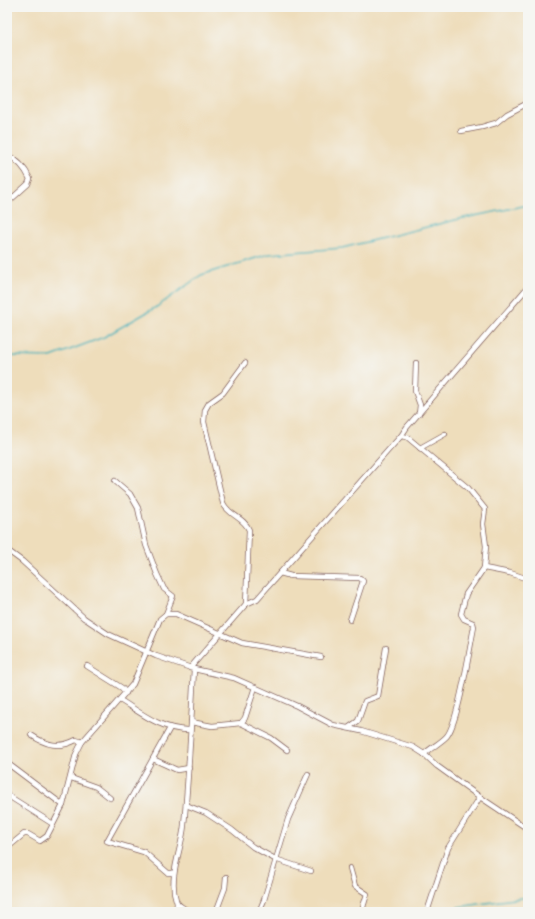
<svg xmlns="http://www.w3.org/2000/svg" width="535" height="919" font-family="'Balsamiq Sans',sans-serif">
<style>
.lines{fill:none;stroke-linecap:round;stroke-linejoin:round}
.stream{stroke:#40b0b9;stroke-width:1.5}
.minor-casing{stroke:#83625d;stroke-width:6}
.minor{stroke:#fff;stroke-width:4.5}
</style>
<rect width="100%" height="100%" fill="#f6f6f2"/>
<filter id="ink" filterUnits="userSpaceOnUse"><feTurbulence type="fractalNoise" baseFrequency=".025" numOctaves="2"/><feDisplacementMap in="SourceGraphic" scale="8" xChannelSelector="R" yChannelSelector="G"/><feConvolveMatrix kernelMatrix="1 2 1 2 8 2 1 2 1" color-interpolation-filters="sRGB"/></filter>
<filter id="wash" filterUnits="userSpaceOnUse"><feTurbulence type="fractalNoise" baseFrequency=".012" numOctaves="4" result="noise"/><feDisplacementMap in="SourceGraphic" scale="16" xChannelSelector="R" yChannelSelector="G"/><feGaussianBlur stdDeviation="0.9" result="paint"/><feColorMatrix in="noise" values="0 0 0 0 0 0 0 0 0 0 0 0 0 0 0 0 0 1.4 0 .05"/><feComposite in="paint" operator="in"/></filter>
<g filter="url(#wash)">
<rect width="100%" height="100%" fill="#edb"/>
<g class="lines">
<g class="stream">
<polyline points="7,356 51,357 104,337 158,306 201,275 269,254 342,248 459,219 528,205"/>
<polyline points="458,907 528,897"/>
</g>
</g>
</g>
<g filter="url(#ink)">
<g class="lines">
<defs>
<g id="minor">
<polyline points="461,131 482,127 496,123 507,114 528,103"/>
<path d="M7,155C18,160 25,168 30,179L28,184L7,203"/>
<path d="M245,363L223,393L209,403L205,410L204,422L223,503C229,516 244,517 249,530L246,604"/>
<polyline points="416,363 415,391 420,405 419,414"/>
<polyline points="401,436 407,427 528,287"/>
<polyline points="420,448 445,434"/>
<polyline points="115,481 130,494 138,508 146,545 157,574 164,589 173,596 166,614"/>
<polyline points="7,550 22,561 84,618 108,634 156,656 194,669 234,678 297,706 333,725 361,731 413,747 424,754 437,766 480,797 528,829"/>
<polyline points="484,568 510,573 528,579"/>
<polyline points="280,573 291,576 360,578 363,581 350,620"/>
<polyline points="87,666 122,688 126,693"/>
<path d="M190,668L246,604L257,599L392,446L401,436L407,437L468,488L485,509L483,524L486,546L484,568L466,594L461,614L464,619L473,623L474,627C470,646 458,726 446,737C440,743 431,748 424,754"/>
<path d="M120,700C141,713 163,731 190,730"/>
<polyline points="191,722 212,726 241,723 245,718 255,687"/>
<polyline points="241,723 271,738 287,750"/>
<polyline points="170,728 107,841 144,852 168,873 174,873"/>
<polyline points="348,728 358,721 365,701 378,696 386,648"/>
<path d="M31,735C46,745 59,749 76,740L82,742"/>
<polyline points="153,759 177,770 189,768"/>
<polyline points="7,763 63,805"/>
<polyline points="71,778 96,787 110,798"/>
<polyline points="7,795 53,824"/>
<polyline points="186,805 206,813 232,830 253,847 275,859 311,871"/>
<polyline points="7,848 24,834 28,834 40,841 47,836 63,805 76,754 82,742 133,684 160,619 166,614 176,614 242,643 321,657"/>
<polyline points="350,868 355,886 367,894 363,907 365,912"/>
<polyline points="176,912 177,903"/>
<path d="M189,912C185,908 177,906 176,900C168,877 182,849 184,825C189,773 191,721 194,669"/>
<polyline points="216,912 225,888 226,877"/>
<polyline points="259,912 264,900 288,819 308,774"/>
<polyline points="427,912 448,848 480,797"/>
</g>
</defs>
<use href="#minor" class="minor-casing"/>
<use href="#minor" class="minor"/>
</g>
</g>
<rect width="535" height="919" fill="none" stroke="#f6f6f2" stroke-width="24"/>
</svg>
